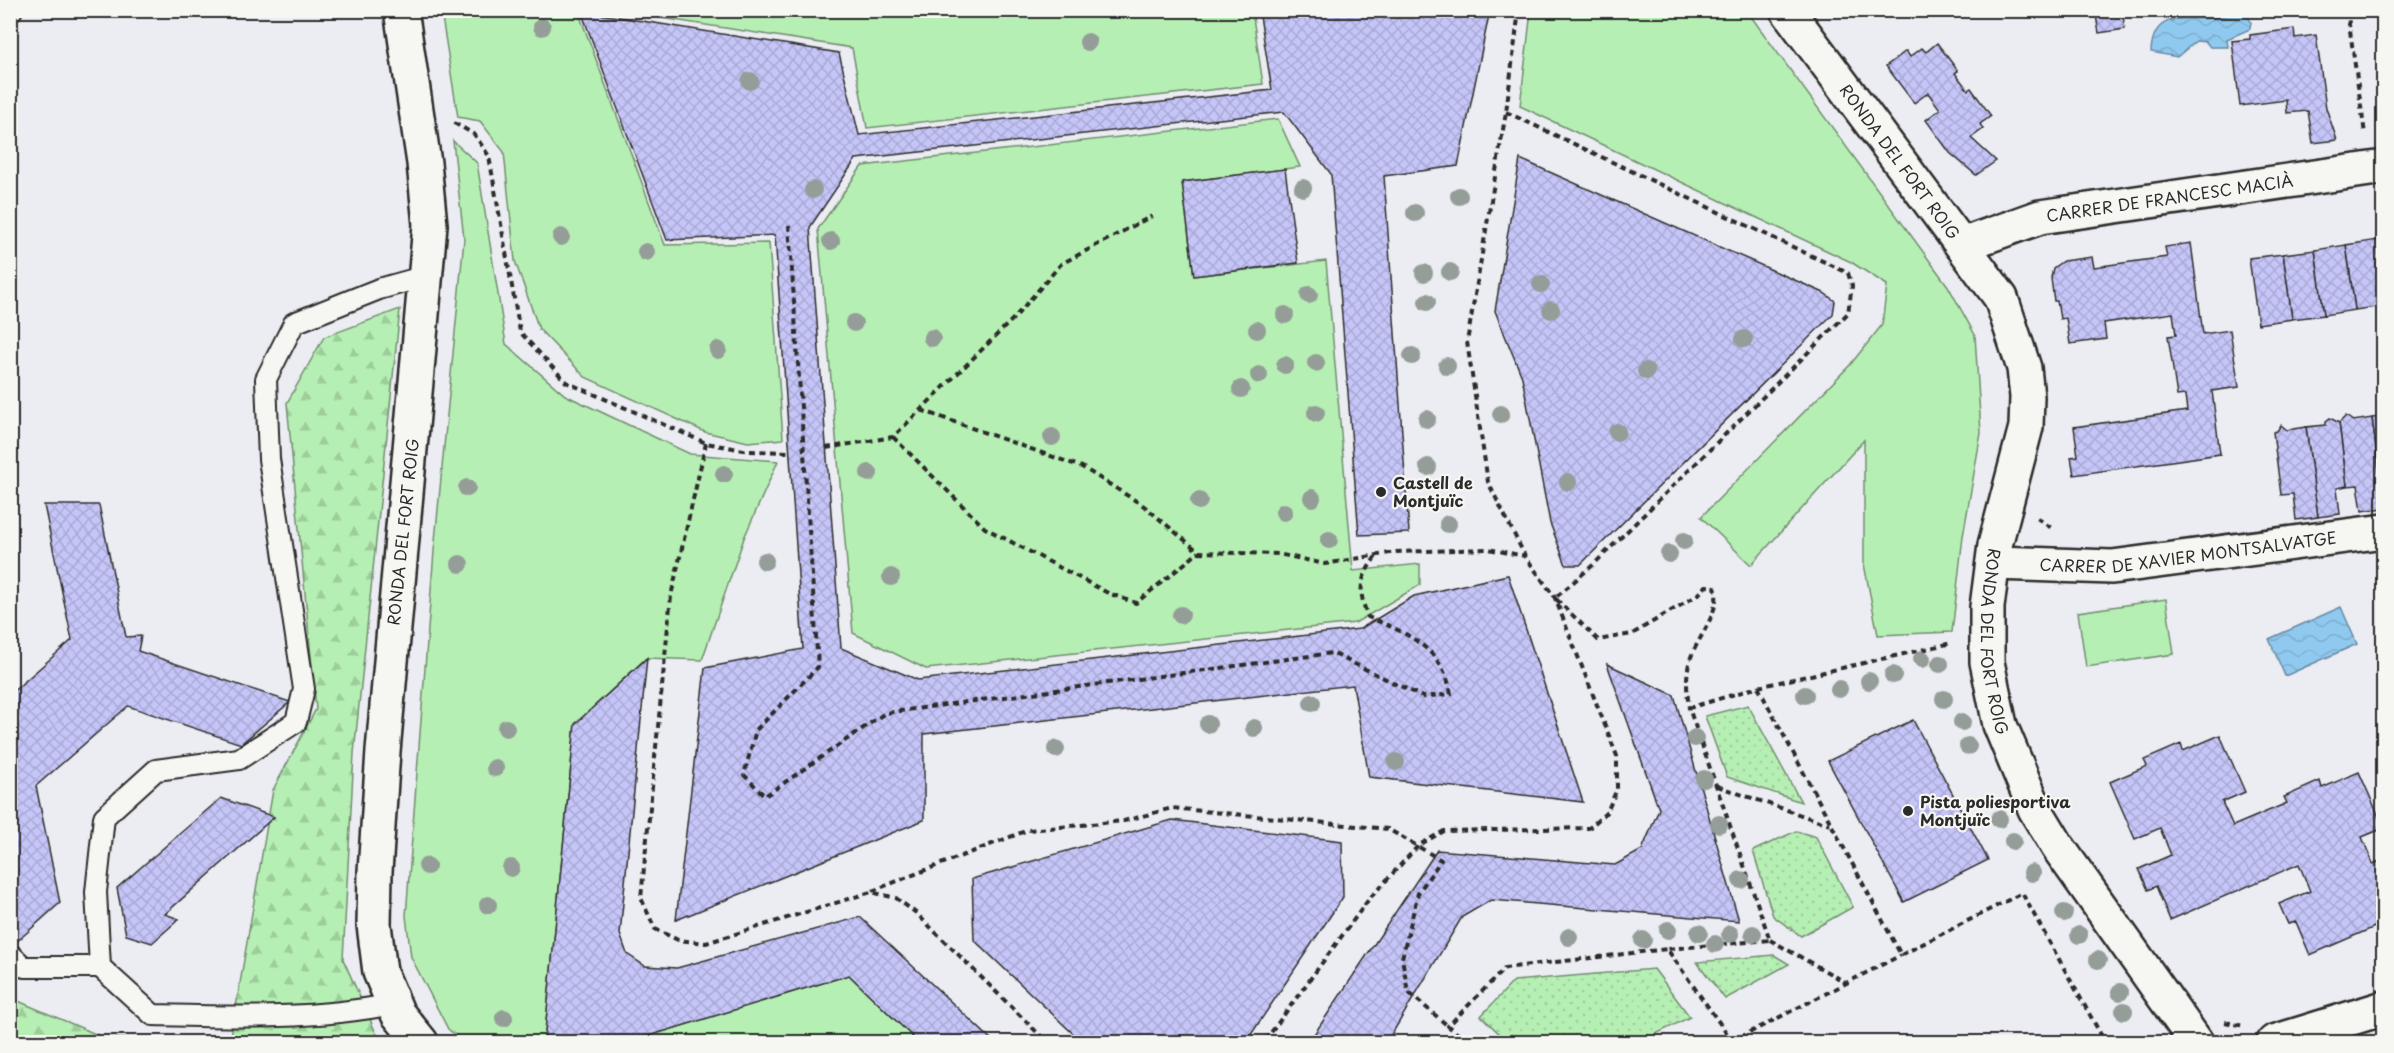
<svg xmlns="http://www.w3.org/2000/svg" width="2394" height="1053" font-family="'Playpen Sans',sans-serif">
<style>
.grass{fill:#b6efb3;stroke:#708d6f;stroke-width:1.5}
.forest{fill:url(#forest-firs);stroke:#708d6f;stroke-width:1.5}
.park{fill:url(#park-dots);stroke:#708d6f;stroke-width:1.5}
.water{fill:url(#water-waves);stroke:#688aa1;stroke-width:1.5}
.building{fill:url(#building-cross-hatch);stroke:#2b2b2b;stroke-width:1.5}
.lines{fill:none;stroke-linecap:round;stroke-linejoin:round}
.lane-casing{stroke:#2b2b2b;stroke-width:24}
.street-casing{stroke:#2b2b2b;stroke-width:38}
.path{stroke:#2b2b2b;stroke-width:4;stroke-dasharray:6 4.5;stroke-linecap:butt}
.lane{stroke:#f6f6f2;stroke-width:20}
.street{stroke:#f6f6f2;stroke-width:33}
.tree{fill:#959d98}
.poi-dot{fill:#2b2b2b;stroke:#f6f6f2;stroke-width:2}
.labels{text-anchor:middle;stroke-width:4.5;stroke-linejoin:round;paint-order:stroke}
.street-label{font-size:16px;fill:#2b2b2b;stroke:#f6f6f2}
.poi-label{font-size:16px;font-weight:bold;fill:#2b2b2b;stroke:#f6f6f2;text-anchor:start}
</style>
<defs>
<pattern id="forest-firs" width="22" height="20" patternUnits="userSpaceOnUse" patternTransform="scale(1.5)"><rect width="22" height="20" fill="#b6efb3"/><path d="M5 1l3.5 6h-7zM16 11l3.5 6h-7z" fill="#9dcd9a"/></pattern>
<pattern id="park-dots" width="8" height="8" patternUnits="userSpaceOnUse" patternTransform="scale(1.5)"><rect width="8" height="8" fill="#b6efb3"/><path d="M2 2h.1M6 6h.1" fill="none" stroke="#9dcd9a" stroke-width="1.8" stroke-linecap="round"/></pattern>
<pattern id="water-waves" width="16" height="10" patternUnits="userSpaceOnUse" patternTransform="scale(1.5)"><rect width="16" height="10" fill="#90c9ef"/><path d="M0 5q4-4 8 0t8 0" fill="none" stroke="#7cadcd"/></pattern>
<pattern id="building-cross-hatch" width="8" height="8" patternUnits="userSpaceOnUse" patternTransform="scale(1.5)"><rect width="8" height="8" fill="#c5c5f8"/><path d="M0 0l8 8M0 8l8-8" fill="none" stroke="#a9a9d5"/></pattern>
</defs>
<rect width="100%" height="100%" fill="#ececf3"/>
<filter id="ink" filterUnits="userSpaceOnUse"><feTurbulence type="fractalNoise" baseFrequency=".0167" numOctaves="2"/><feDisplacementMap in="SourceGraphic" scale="12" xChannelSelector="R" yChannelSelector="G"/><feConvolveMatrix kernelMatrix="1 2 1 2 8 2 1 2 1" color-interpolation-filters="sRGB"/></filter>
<g filter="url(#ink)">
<g class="grass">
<polygon points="441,11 578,11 665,245 769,243 783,439 748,442 705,432 585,377 539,329 515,261 504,152 480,121 458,117"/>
<polygon points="617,11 1252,11 1263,84 867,128 852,48"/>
<polygon points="1531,11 1747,11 1948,286 1975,335 1981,433 1963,536 1952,632 1878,635 1864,564 1864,440 1751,565 1701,517 1850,365 1882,325 1887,285 1851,262 1520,106"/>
<polygon points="1278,119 1300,167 1182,182 1194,276 1326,261 1353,571 1420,564 1420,585 1355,623 926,669 853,633 818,229 862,166"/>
<polygon points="453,141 477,163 506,344 565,395 690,454 778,461 744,538 702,660 646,658 575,724 544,1042 464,1042 448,1029 411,957 406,916 434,551 464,239"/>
<polygon points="2166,599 2174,654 2086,667 2078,612"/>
<polygon points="849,975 918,1042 629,1042"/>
</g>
<g class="forest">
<polygon points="400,309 354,753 343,959 380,1042 230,1042 273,790 316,709 287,403 324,337"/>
<polygon points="11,998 105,1038 201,1042 11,1042"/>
</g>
<g class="park">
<polygon points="1748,705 1801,802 1727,777 1705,716"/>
<polygon points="1796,831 1816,837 1853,907 1801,936 1773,916 1753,851"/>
<polygon points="1774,955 1789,964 1725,999 1697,962"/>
<polygon points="1654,969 1690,1017 1640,1042 1508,1042 1481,1016 1514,981"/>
</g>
<g class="water">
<path d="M2245,11L2251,22L2250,29L2227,39L2228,47H2210L2206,42L2196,41L2177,57L2151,52C2153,9 2186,21 2217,17C2226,16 2236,13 2245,11Z"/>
<polygon points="2341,607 2357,644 2285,676 2269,639"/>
</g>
<g class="building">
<polygon points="1259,10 1490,10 1458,166 1384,176 1409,533 1359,535 1331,174 1284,112 856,159 810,227 841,648 918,680 1360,629 1414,596 1508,575 1583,802 1369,777 1353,685 924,734 924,820 676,920 705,668 803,649 775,235 667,240 581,11 839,53 859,135 1272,90"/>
<polygon points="2095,10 2122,10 2125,29 2099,33"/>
<polygon points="2294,29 2295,38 2316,35 2326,108 2337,140 2313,143 2308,111 2287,113 2286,100 2240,106 2232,41 2250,39 2250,35"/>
<polygon points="1937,43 1958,71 1955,73 1961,81 1968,90 1971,88 1991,116 1980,124 1983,129 1971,138 1996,161 1976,175 1950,153 1926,120 1940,109 1928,93 1914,103 1886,66 1906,51 1910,57 1922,48 1926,52"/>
<polygon points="1520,159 1824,293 1835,301 1833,314 1580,565 1566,565 1550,523 1522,377 1495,311"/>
<polygon points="1285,169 1298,263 1194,276 1182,182"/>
<polygon points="2378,240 2384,240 2384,279"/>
<polygon points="2378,240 2384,279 2384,306 2355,310 2346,245"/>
<polygon points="2191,243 2203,334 2230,330 2239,387 2212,391 2220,454 2074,475 2071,457 2078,456 2074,427 2187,411 2185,395 2177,396 2168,336 2176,335 2173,313 2104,323 2106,339 2070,344 2066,318 2060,319 2057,301 2054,301 2051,278 2053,268 2063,261 2092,257 2094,267 2167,257 2165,247"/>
<polygon points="2346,245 2355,310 2324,315 2315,250"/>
<polygon points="2315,250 2324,315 2292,319 2283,254"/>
<polygon points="2283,254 2292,319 2258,324 2249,258"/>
<polygon points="2346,416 2353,421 2372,418 2384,508 2362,511 2358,485 2347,486 2339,423"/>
<polygon points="2384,416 2384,506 2372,418"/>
<polygon points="2330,418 2339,423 2347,486 2337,488 2340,514 2318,517 2306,427 2326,425 2326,421"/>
<polygon points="2281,425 2287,430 2306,427 2318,517 2296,520 2293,494 2281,495 2273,432 2277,431"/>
<polygon points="44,505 99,505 126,637 141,636 138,651 290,702 241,744 128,706 36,786 60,903 13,945 10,934 10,694 72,640"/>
<polygon points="647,658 620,934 627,954 645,966 677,968 860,917 994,1042 918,1042 849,975 629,1042 544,1042 575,724"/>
<polygon points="1607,664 1674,695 1739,921 1491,900 1462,917 1387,1042 1309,1042 1437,850 1615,865 1642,850 1659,809"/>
<polygon points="1913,720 1988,860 1904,902 1828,761"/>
<polygon points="2220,735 2245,792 2222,802 2233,826 2287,803 2284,797 2320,781 2322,788 2359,772 2384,828 2362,837 2373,864 2384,859 2384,923 2310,955 2296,922 2288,924 2279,904 2310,891 2299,864 2170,920 2156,886 2148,890 2139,869 2171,855 2160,828 2135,839 2110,782 2147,766 2144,760 2181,744 2183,751"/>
<polygon points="221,798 274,817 165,914 179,919 152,943 126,935 117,888"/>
<polygon points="1172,820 1342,841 1343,897 1246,1042 1082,1042 974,940 972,879"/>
</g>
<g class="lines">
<defs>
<g id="lane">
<polyline points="10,11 12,10"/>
<polyline points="10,954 24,967 100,967"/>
<path d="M393,1004C314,1020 233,1017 153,1015L100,967L96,892L104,817L156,770L239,759L296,722L304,689L269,459L266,379L294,323L379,289L426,276"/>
</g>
<g id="street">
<polyline points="401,10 424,163 430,225 383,751 375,872 374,925 380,972 398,1014 421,1042"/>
<path id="s1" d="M1787,10L2001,298L2024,368L2027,397L2026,427L1995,545L1987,607V662L2000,725L2035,809L2058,847L2196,1042"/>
<path id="s2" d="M1962,245L2040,217L2384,167"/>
<path id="s3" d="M1993,563L2112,567L2384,531"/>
<polyline points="2274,1042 2384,1008"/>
</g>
</defs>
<use href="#lane" class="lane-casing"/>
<use href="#street" class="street-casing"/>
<g class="path">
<polyline points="1519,10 1506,112 1467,342 1488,482 1525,556"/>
<polyline points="2347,10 2365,134"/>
<path d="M1506,112L1848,273L1852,286L1848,313L1593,565L1555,598L1598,640L1632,634L1698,595L1706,586L1715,587C1722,609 1699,636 1691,657C1685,674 1687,691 1689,708"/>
<polyline points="454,123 474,134 489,156 520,332 566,382 706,443 749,451 790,452"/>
<path d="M789,225L818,667L756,730L744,775L765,796L885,713L1332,653L1423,697L1451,694C1443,648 1407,633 1368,617C1357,589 1360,578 1377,555"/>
<polyline points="921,410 1082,467 1144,506 1199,552 1278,554 1325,564 1396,552 1488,549 1525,556 1555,598 1617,756 1617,789 1607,812 1589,828 1444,831 1419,845 1369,899 1264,1042"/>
<polyline points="893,437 985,528 1108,593 1136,603 1199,552"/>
<polyline points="706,443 671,596 641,898 655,929 678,940 706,943 871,892 896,898 916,913 1047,1042"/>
<polyline points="826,448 893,437 1015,317 1061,264 1152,216"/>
<polyline points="2037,518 2053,529"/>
<polyline points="1758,687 1901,955 2022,893 2105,1042"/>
<polyline points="1717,786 1830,825"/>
<polyline points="872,891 1028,830 1124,821 1172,808 1388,829 1441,860 1418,893 1402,958 1408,992 1448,1026"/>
<polyline points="1770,940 1847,983"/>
<polyline points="2225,1022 2244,1026"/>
<polyline points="1468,1042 1448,1026 1505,968 1667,949"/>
<polyline points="1731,1042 1901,955"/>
<polyline points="1733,1042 1667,949 1770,940 1689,708 1758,687 1952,643"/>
</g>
<use href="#lane" class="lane"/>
<use href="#street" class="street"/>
</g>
<g class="tree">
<circle cx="542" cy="27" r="9"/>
<circle cx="1088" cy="42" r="9"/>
<circle cx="750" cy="81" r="9"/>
<circle cx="1303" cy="188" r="9"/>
<circle cx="813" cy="190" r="9"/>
<circle cx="1459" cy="196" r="9"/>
<circle cx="1415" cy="213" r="9"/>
<circle cx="561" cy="237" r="9"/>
<circle cx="831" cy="241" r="9"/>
<circle cx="646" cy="252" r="9"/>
<circle cx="1450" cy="272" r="9"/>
<circle cx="1424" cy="273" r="9"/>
<circle cx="1541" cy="284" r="9"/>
<circle cx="1309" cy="295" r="9"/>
<circle cx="1427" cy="302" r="9"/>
<circle cx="1551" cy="310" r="9"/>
<circle cx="1285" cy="315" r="9"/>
<circle cx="854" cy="323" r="9"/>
<circle cx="1257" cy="330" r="9"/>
<circle cx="932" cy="338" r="9"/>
<circle cx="1744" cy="339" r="9"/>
<circle cx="718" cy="350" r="9"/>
<circle cx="1412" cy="356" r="9"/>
<circle cx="1316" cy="363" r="9"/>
<circle cx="1285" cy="365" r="9"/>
<circle cx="1447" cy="366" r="9"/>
<circle cx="1646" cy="371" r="9"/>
<circle cx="1259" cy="375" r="9"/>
<circle cx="1241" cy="389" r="9"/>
<circle cx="1316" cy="413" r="9"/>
<circle cx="1501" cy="414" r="9"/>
<circle cx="1427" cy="419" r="9"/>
<circle cx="1617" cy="432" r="9"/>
<circle cx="1052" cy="437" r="9"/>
<circle cx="1428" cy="467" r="9"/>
<circle cx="869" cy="473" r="9"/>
<circle cx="724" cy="474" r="9"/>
<circle cx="1568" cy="482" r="9"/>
<circle cx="467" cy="488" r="9"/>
<circle cx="1312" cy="498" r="9"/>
<circle cx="1199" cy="501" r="9"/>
<circle cx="1284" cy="512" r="9"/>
<circle cx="1448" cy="524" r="9"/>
<circle cx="1329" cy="540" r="9"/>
<circle cx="1684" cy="541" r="9"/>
<circle cx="1669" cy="554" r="9"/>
<circle cx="765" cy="561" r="9"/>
<circle cx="460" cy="564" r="9"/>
<circle cx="891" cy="577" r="9"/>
<circle cx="1181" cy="615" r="9"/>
<circle cx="1922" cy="659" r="9"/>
<circle cx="1940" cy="664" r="9"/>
<circle cx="1893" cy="675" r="9"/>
<circle cx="1869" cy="681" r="9"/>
<circle cx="1839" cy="689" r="9"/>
<circle cx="1805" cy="695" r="9"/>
<circle cx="1944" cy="699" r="9"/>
<circle cx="1312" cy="703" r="9"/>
<circle cx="1962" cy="722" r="9"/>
<circle cx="1208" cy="724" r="9"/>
<circle cx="506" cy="728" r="9"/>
<circle cx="1254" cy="728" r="9"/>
<circle cx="1695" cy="738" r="9"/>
<circle cx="1968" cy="746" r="9"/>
<circle cx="1056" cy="749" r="9"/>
<circle cx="1396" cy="762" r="9"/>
<circle cx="495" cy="768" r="9"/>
<circle cx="1704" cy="779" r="9"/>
<circle cx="1999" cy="819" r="9"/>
<circle cx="1719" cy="824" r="9"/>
<circle cx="2013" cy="841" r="9"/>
<circle cx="427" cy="866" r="9"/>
<circle cx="511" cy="868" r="9"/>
<circle cx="2032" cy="873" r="9"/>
<circle cx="1741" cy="880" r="9"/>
<circle cx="488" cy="905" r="9"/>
<circle cx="2064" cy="913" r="9"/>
<circle cx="1668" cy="930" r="9"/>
<circle cx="1699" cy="933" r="9"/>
<circle cx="1730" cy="934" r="9"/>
<circle cx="1753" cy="934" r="9"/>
<circle cx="2079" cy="935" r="9"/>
<circle cx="1569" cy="937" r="9"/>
<circle cx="1643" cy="940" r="9"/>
<circle cx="1715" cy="944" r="9"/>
<circle cx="2098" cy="960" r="9"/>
<circle cx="2120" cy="992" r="9"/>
<circle cx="2124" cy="1011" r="9"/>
<circle cx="504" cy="1018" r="9"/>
</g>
</g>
<g class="poi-dot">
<circle cx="1381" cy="492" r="6"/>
<circle cx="1908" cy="811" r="6"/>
</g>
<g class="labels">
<g class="street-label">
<text dy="6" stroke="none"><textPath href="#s1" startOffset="189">RONDA DEL FORT ROIG</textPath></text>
<text dy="6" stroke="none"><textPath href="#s2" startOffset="214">CARRER DE FRANCESC MACIÀ</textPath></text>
<text transform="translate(403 532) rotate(-84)" y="6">RONDA DEL FORT ROIG</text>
<text dy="6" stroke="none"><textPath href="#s3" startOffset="196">CARRER DE XAVIER MONTSALVATGE</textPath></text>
<text dy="6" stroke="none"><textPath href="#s1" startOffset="711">RONDA DEL FORT ROIG</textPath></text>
</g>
<g class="poi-label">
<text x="1393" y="489">Castell de<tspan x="1393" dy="18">Montjuïc</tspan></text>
<text x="1920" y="808">Pista poliesportiva<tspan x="1920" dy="18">Montjuïc</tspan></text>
</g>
</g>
<rect width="2394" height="1053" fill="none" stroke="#f6f6f2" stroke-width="36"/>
<rect x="18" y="18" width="2358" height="1017" fill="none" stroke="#2b2b2b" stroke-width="2" filter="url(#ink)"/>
</svg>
